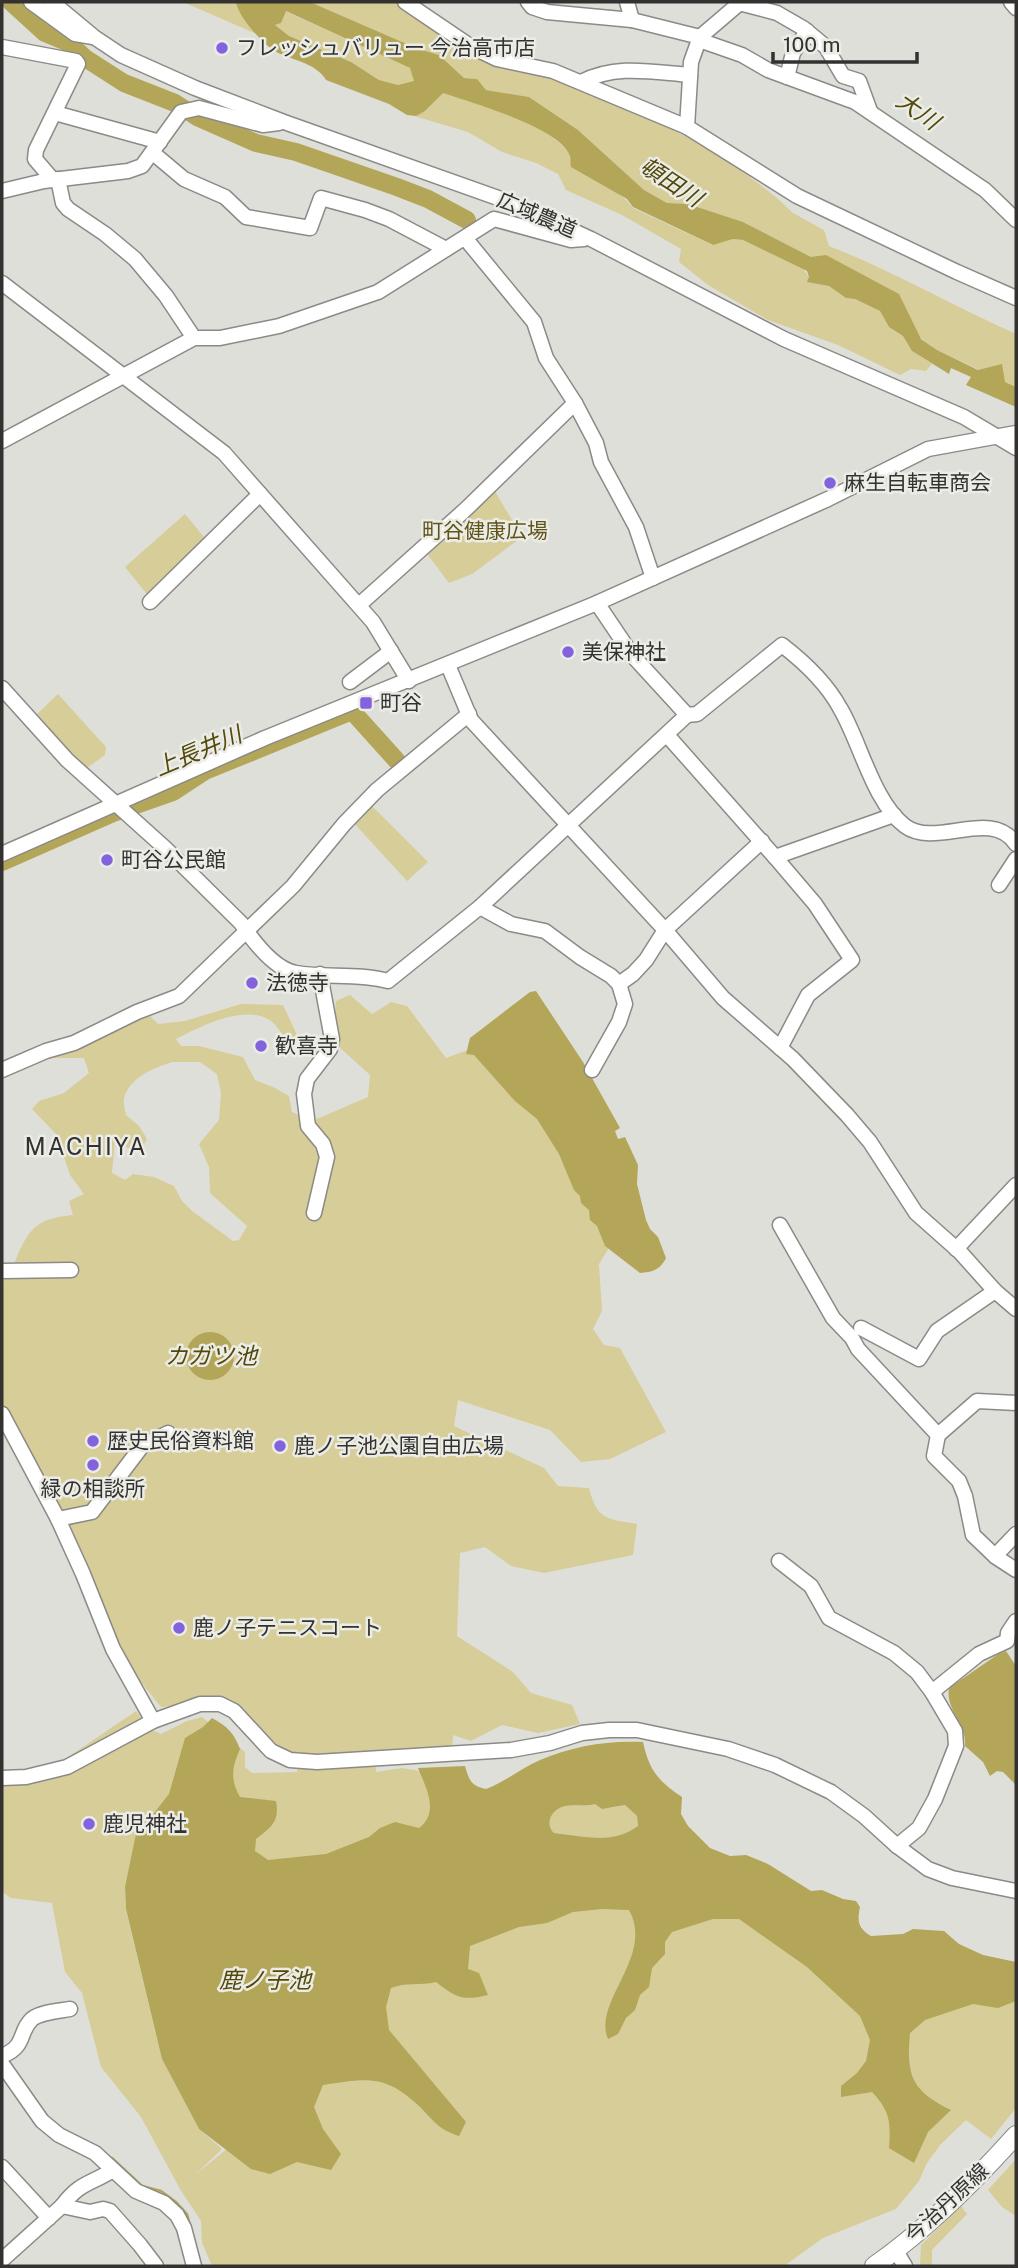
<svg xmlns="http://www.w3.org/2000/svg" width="1018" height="2268" font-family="'Public Sans','Noto Sans JP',sans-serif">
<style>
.green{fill:#d6cd98;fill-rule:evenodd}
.water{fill:#b3a658;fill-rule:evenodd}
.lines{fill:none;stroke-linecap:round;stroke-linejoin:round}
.stream{stroke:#b3a658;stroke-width:2.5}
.river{stroke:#b3a658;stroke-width:18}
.minor-casing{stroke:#8b8a86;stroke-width:17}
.major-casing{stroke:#8b8a86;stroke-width:20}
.minor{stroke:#fff;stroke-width:14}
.major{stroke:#fff;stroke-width:18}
.poi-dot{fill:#8262dd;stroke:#ecece7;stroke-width:2.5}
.labels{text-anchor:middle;stroke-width:5;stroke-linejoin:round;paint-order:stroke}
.poi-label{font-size:21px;fill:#333231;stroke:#ecece7;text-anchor:start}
.street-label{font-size:21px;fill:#333231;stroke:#ecece7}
.park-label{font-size:21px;fill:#5f551a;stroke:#ecece7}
.water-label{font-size:23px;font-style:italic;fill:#53490a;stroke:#ecece7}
.quarter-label{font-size:24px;letter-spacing:2px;fill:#333231;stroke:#ecece7}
</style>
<rect width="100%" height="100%" fill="#dfdfda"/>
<g class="green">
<polygon points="183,2 237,2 248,24 259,35"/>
<path d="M310,2H396L450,41L550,74L651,119L720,154L777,198L793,213L824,230L829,246C893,271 953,306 1016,334V387L937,350L811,257L743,222L688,204L667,203L644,190L578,130L529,97L486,90L477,79L464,78L439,55L416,48Z"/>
<polygon points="285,11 410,68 415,81 398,85 379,80 351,62 289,36 275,25 281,23"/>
<path d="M443,92C474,103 509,112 539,128C562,142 580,163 600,180C611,190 625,196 633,208L712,245L733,239L743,240L803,269L809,277L808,282L830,286L846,298L855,299L880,311L889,327L903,336L912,351L932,364L926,371L911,369L900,375L838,345L768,320L708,285L679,262L681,249L622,215L566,190L558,174L536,163L502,152L468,132L414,116L425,111Z"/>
<polygon points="493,488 522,537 472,574 449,583 425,551"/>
<polygon points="185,514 208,542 150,598 125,567"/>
<polygon points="58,694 106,747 105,755 84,770 33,718"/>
<polygon points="370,804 428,862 407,881 352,821"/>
<path d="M350,995L372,1014L391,1002L407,1006L446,1058L484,1044L548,1114L615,1238L599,1264L602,1311L593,1329L604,1345L620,1348L666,1432L610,1459L581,1462L550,1430L458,1400L454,1426L544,1468L558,1486L589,1488C597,1520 607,1519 637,1524L633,1555L544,1573L511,1566L485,1547L460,1553L457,1636L513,1672L531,1693L572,1705L580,1724L538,1733L502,1725L471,1741L453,1735L452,1750L376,1753V1772L402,1768L438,1774L449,1806L409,1843L125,1887L126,1910L162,2059L199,2129L222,2149L195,2175L234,2143L300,2108L366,2002L458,1935L563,1903L750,1908L877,2016L902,2083L899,2035L913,2015L1016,1992V2108L991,2139L966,2120L941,2144L927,2163L919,2181L896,2209L823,2238L784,2266H212L202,2243L201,2221L180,2189L141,2117L101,2067L82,1993L65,1972L52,1903L11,1898L2,1892V1770L39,1772L55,1766L136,1711L148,1728L161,1734L187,1721L202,1717L245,1752V1767L252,1773L297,1772V1753L284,1751L235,1707L217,1701L161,1707L124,1661L2,1403V1282C9,1277 11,1272 14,1264C28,1230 34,1219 73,1215L69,1201L84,1194L70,1175L56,1134L32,1109L39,1101L64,1093L89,1073L84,1058H52V1048L138,1014L150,1016L158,1024L185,1021L241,1004L283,1005L298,1037L291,1048C285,1040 279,1027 271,1021C246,1003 201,1026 176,1039L181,1046H199L243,1057L255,1080L273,1087L289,1096L292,1112L312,1121L368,1097L370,1075L337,1045L334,1021L336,1001ZM172,1062H200L217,1074L221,1093L219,1120L199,1144L209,1167L210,1193L247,1226L239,1240L233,1241L192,1211L182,1201L174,1186L154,1177L133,1174L125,1180L112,1173L115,1140L128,1148L141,1150L147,1139L139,1126L126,1115C125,1110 123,1102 124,1098C130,1077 154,1068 172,1062Z"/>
<path d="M595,1804L610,1808L625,1805L637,1816L638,1826C612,1845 584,1836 554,1833C544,1823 552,1809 565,1806C575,1804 585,1807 595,1804Z"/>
<polygon points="1016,2159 1016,2216 1002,2207 988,2190"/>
<polygon points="961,2206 967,2214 932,2250 932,2265 934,2266 920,2266 921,2245"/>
</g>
<g class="water">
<path d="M236,2H310L416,48L439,55L464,78L477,79L486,90L529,97L578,130L644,190L667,203L688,204L743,222L811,257L826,255L899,294L921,339L937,350L978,370L1002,364L1005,382L1016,387V407L966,385L971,377L951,368L949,374L912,351L903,336L889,327L880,311L855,299L846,298L829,286L807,282L809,277L807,271L743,240L733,239L713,245L633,207L627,199L571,167C570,163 571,159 570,156C561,128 470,102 443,93L425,111L416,116L407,115L389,104L326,80C316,62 289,60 273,50C261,42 238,16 236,2ZM286,11L410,68L414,81L398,85L379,80L351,62L289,36L275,25L281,23Z"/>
<path d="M536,991L583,1062L620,1128L615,1131L618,1139L625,1137L638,1165L637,1184L646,1220L650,1229L658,1237L666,1258C660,1270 653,1272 640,1273L605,1246L597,1226L590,1220L589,1210L581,1203L580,1196L574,1190L559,1154L537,1119L515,1101L474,1055L466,1054L470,1038L530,992Z"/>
<circle cx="210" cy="1356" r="24"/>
<path d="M1006,1651L1016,1666V1785L1003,1772L997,1771L990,1776L983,1762L965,1746C967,1724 945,1710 949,1688L997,1655Z"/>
<path d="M212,1718C227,1726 234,1733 240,1749C232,1767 230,1780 240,1797L276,1801C280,1822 271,1827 256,1839L255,1851L268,1860L326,1854L369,1837L380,1828L395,1822L419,1828C440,1812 426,1788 418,1768L465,1766C469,1780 471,1786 486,1789C505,1782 521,1768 540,1760C573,1746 608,1740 643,1742C649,1770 658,1781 682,1797L681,1814L688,1826L710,1848L730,1856L746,1855L768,1864L811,1891L822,1890L843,1899L856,1901L860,1907C857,1921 858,1928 871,1936L903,1934L913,1929L944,1931L959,1944L983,1955L1016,1962V2001L998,2008L973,2004L925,2020L910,2033C906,2076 912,2091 951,2110L928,2132L914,2163L889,2148C891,2122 890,2111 872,2092L841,2097V2086L857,2073L866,2061L870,2040L860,2016L807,1967L739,1919H713L672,1932L665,1942V1954L652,1968L649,1987L640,1995L635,2010L626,2018L618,2034L608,2039C592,2002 655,1956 629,1910L602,1909L573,1912L547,1923L519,1927L470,1946L468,1969L479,1973L488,1995C463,2001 456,1998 436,1982C420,1986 406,1982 391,1988L386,2007L389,2030L466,2122L459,2136C438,2129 435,2122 420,2107C386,2074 367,2078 323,2085L314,2107L323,2129L341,2154L331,2170L297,2162L270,2174L251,2169L199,2129L162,2059L126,1909L125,1887L137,1829L151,1817L169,1794L185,1738L203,1727ZM595,1804L602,1809L625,1805L637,1816L638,1826C612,1845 584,1836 554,1833C544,1823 552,1809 565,1806C575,1804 585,1807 595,1804Z"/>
</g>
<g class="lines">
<polyline class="stream" points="108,2158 112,2158 142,2186 161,2191 176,2202 187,2214 193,2236"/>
<g class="river">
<polyline points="11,2 45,33 69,43 85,58 124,83 175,103 197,117 256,143 296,152 397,187 428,199 467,220"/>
<polyline points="2,862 113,813 173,792 205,771 352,711 397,761"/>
</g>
<defs>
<g id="minor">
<polyline points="31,2 75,34 93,37"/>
<polyline points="52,2 94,37 121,55 195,88 284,122 515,204 591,239 784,339 964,417 1016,448"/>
<polyline points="405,2 470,46 497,59 553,71 687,127 797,196 957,272 1016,298"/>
<polyline points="528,2 532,7 547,12 632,20 700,37"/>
<polyline points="627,2 632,20"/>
<polyline points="1011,2 1016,8"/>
<polyline points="739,3 777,13 803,28 826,47 843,76 859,81 870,111"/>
<polyline points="699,40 742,55 768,70 855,102 985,190 1016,220"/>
<polyline points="2,47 76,61 78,64 36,150 35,159 53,180"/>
<polyline points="787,77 793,53 807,31"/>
<path d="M581,82C617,64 651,72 690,75"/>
<polyline points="55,113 160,142"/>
<polyline points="687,127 691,62 700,37 741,2"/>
<polyline points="153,153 184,179 225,197 246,217 310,228 321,198 365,210 389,219 446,249"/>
<polyline points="58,179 63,203 68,209 105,234 135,259 166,296 194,338"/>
<polyline points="2,191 44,181 128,171 142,166 181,112 199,108 263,125 279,123"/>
<polyline points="465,238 534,322 546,358 575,403 596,443 601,462 636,527 653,578"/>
<polyline points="2,283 224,453 373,622 409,681"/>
<polyline points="2,441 194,338 220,338 279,326 378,292 494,219 571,240 584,239"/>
<polyline points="150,602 260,494"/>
<polyline points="597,603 632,655 687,715"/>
<polyline points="359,605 465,510 575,403"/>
<polyline points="448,665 471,720 665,930 723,998 793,1059 847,1115 870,1142 916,1213 960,1252 995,1291 1016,1309"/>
<polyline points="350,682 391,651"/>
<path d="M2,688L67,760L165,848L241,923C253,941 274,969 296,973C327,978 358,973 388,981L480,907L687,715L697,714L782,645C804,662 826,682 840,708C860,741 873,802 905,826C936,849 991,807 1016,844"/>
<polyline points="667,735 775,857 894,815"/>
<polyline points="2,854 265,738 597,603 828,499 928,449 1016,433"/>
<polyline points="775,857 815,904 852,960 808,995 780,1048"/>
<polyline points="999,885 1016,859"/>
<polyline points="480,907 511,924 545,931 580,957 611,976 619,984 625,1004 619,1022 592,1070"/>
<polyline points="619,984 633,974 646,960 665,930 762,841"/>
<polyline points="2,1070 46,1051 74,1043 137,1012 179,996 293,886 344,824 377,790 469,714"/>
<polyline points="314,1213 327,1157 323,1144 308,1126 304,1094 307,1079 330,1049 332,1039 320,974"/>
<polyline points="780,1225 833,1318 852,1338 858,1349 938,1435 977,1401 1016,1403"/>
<polyline points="956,1249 1016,1185"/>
<polyline points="2,1271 71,1270"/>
<polyline points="861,1328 919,1359 937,1331 995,1291"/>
<polyline points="2,1414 58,1519 83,1574 113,1649 153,1721"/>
<polyline points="938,1435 934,1456 959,1481 965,1496 973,1535 996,1557 1016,1570"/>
<polyline points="58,1519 92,1512 142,1446 168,1433"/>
<polyline points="995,1556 1016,1534"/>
<polyline points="779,1561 811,1586 829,1618 894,1653 917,1672 932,1692"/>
<polyline points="2,1778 26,1777 67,1767 153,1721 200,1704 220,1704 234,1711 271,1751 290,1760 317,1762 511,1750 550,1743 582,1733 609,1730 637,1730 728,1749 775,1765 831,1792 864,1816 897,1846 928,1869 952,1878 1016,1891"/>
<polyline points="897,1846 919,1828 935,1799 956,1746 955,1731 932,1692 979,1654 1007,1641 1008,1633 1016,1621"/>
<path d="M2,2056C27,2046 18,2032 32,2019C41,2012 59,2011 70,2009"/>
<polyline points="2,2064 42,2121 59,2135 95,2153 136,2191 164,2203 177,2215 184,2228 194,2266"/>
<polyline points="2,2167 49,2218"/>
<path d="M62,2206C80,2182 89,2185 113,2170"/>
<polyline points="896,2251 905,2266"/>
<polyline points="2,2260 62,2206 90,2212 103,2209 110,2211 140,2245 156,2266"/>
</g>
<path id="major" d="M874,2266C927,2229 973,2183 1016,2135"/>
</defs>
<use href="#minor" class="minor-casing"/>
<use href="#major" class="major-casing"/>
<use href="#minor" class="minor"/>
<use href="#major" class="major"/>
</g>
<g class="poi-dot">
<circle cx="222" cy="48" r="7"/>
<circle cx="830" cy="483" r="7"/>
<circle cx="568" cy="652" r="7"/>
<rect x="359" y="696" width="14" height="14" rx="3.5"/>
<circle cx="107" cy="860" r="7"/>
<circle cx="252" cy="983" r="7"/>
<circle cx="261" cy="1046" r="7"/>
<circle cx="93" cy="1441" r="7"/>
<circle cx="280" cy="1446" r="7"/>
<circle cx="93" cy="1465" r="7"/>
<circle cx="179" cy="1628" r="7"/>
<circle cx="89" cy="1824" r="7"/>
</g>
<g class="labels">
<g class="poi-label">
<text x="236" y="55">フレッシュバリュー 今治高市店</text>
<text x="844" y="490">麻生自転車商会</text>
<text x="582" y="659">美保神社</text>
<text x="380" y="710">町谷</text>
<text x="121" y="867">町谷公民館</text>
<text x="266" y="990">法徳寺</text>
<text x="275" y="1053">歓喜寺</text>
<text x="107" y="1448">歴史民俗資料館</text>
<text x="294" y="1453">鹿ノ子池公園自由広場</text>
<text x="93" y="1496" text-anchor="middle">緑の相談所</text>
<text x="193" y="1635">鹿ノ子テニスコート</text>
<text x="103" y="1831">鹿児神社</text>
</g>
<g class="street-label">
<text transform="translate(537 215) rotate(23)" y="7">広域農道</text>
<text transform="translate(947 2203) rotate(-43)" y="7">今治丹原線</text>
</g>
<g class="park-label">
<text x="485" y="538">町谷健康広場</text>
</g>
<g class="water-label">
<text transform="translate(918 111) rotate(35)" y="8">大川</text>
<text transform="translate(671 182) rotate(33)" y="8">頓田川</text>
<text transform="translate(198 751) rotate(-23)" y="8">上長井川</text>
<text x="211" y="1364">カガツ池</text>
<text x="265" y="1988">鹿ノ子池</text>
</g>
<g class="quarter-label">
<text x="86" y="1155">MACHIYA</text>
</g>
</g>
<rect width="1018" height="2268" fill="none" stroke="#333231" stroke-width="7"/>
<path d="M773 52v10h144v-10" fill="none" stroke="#333231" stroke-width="3.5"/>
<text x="783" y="52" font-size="21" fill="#333231" stroke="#ecece7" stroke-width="5" paint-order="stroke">100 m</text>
</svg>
